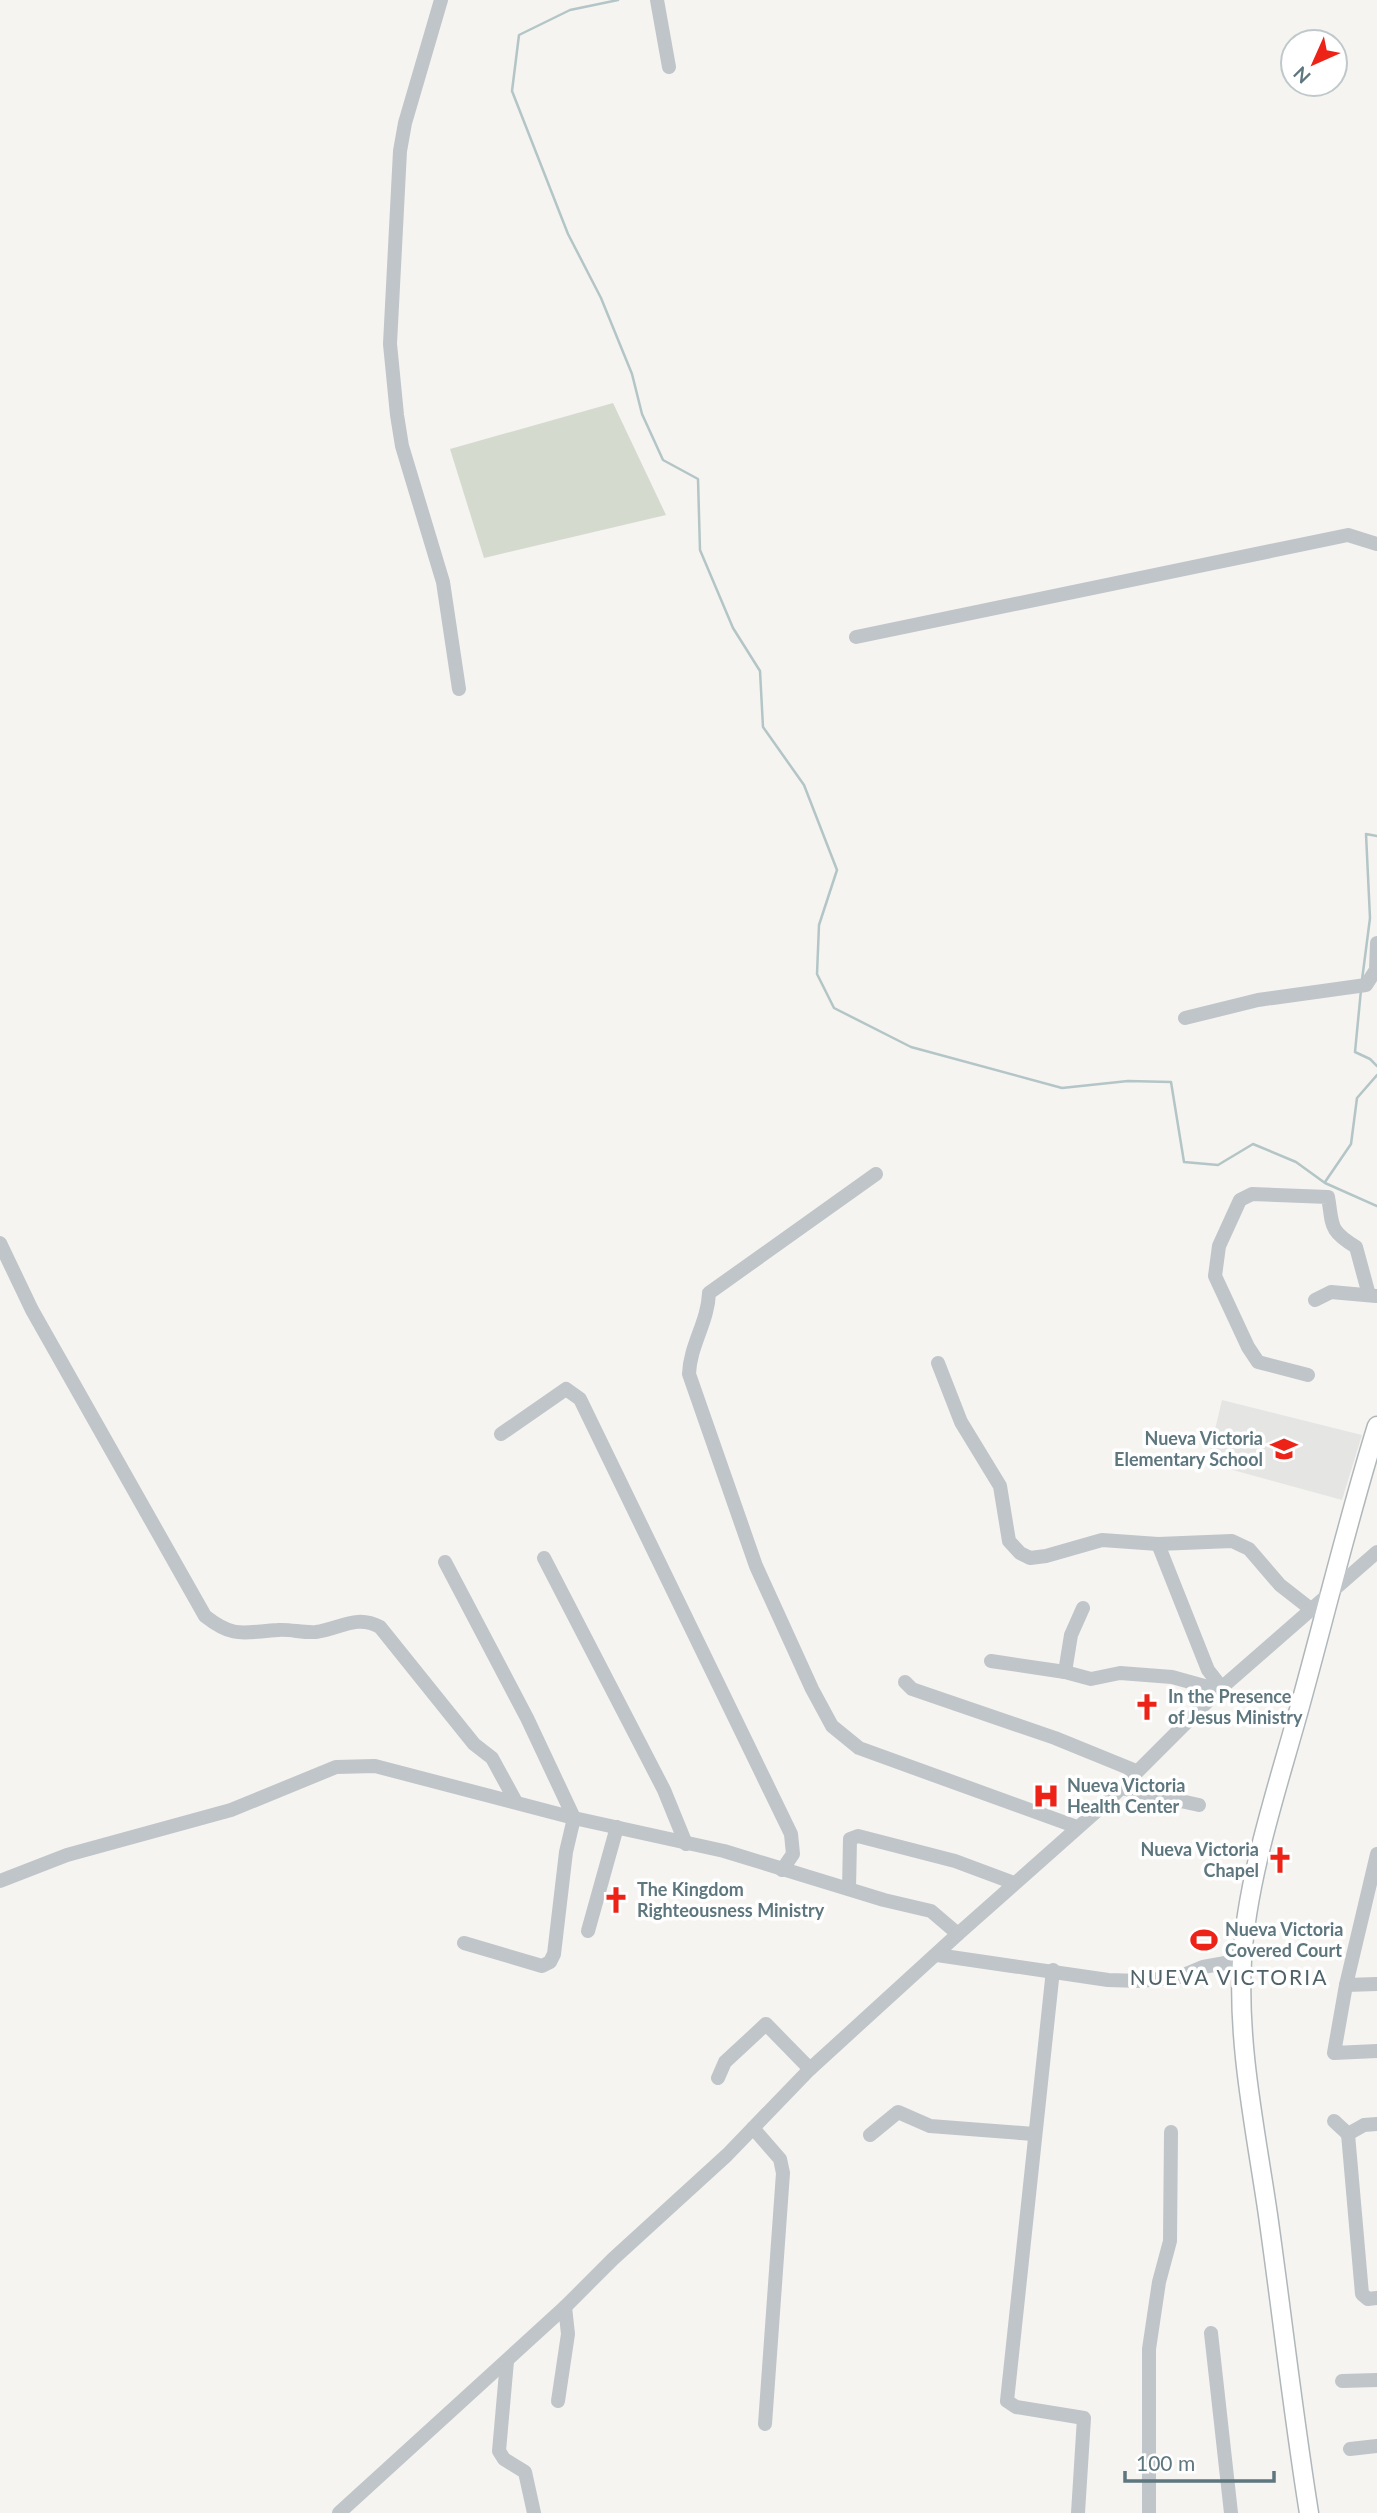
<svg xmlns="http://www.w3.org/2000/svg" width="1377" height="2513" font-family="Lato,sans-serif">
<style>
.built{fill:#e5e6e4}
.park{fill:#d5dacf}
.lines{fill:none;stroke-linecap:round;stroke-linejoin:round}
.stream{stroke:#b3c5c6;stroke-width:2.5}
.major-casing{stroke:#b0b7ba;stroke-width:21}
.minor{stroke:#bfc5c8;stroke-width:14}
.major{stroke:#fff;stroke-width:18}
.labels{text-anchor:middle;stroke-width:7;stroke-linejoin:round;paint-order:stroke}
.poi-label{font-size:18px;font-weight:bold;fill:#5e767e;stroke:#fff;text-anchor:start}
.quarter-label{font-size:21px;letter-spacing:2px;fill:#506268;stroke:#fff}
</style>
<rect width="100%" height="100%" fill="#f5f4f0"/>
<polygon class="built" points="1222,1400 1362,1435 1342,1500 1207,1463"/>
<polygon class="park" points="613,403 666,515 484,558 450,449"/>
<g class="lines">
<g class="stream">
<polyline points="618,0 570,10 519,35 512,91 568,234 601,298 632,374 642,414 663,460 698,479 700,550 733,628 760,671 763,727 804,785 837,870 819,925 817,974 834,1008 911,1047 1062,1088 1128,1081 1171,1082 1184,1162 1218,1165 1253,1144 1296,1162 1325,1183 1377,1206"/>
<polyline points="1362,980 1370,918 1366,834 1377,836"/>
<polyline points="1361,990 1355,1052 1370,1059 1377,1066"/>
<polyline points="1325,1182 1351,1144 1357,1098 1377,1075"/>
</g>
<defs>
<path id="major" d="M1309,2513C1293,2414 1282,2314 1268,2215C1256,2132 1237,2045 1242,1960C1247,1877 1278,1786 1300,1706C1326,1612 1348,1519 1377,1426"/>
</defs>
<use href="#major" class="major-casing"/>
<g class="minor">
<polyline points="441,0 405,123 400,151 390,344 397,415 402,446 443,582 459,689"/>
<polyline points="657,0 669,67"/>
<polyline points="856,637 1348,535 1377,544"/>
<polyline points="1185,1018 1258,1000 1366,985 1376,970 1377,943"/>
<path d="M876,1174L709,1293C708,1322 690,1345 689,1374L756,1566L812,1689L832,1726L859,1748L1077,1827"/>
<path d="M0,1243L32,1310L205,1616C234,1639 244,1632 278,1630C290,1629 303,1633 316,1632C340,1629 356,1614 380,1627L474,1744L492,1758L516,1802"/>
<polyline points="1315,1300 1331,1292 1376,1296"/>
<polyline points="938,1363 961,1422 1000,1486 1009,1541 1020,1553 1030,1558 1046,1556 1102,1540 1158,1544 1232,1541 1249,1549 1280,1585 1312,1610"/>
<path d="M1308,1375L1258,1362L1248,1347L1215,1276L1219,1246L1240,1200L1252,1194L1328,1197C1333,1225 1328,1230 1356,1247L1369,1295"/>
<polyline points="501,1434 566,1389 580,1399 791,1834 793,1854 782,1870"/>
<polyline points="1158,1544 1208,1670 1222,1688"/>
<polyline points="544,1558 664,1790 686,1844"/>
<polyline points="445,1562 527,1718 574,1818 566,1852 554,1954 550,1962 542,1966 464,1943"/>
<polyline points="991,1661 1065,1672 1071,1635 1083,1608"/>
<polyline points="1065,1672 1091,1679 1120,1673 1172,1677 1219,1690"/>
<polyline points="905,1682 912,1689 1055,1738 1136,1771"/>
<polyline points="1121,1788 1199,1805"/>
<polyline points="1377,1854 1346,1985 1334,2053 1377,2051"/>
<polyline points="0,1881 67,1855 231,1810 336,1767 375,1766 574,1818 724,1851 884,1900 931,1911 958,1934 810,2069 727,2155 613,2259 565,2307 339,2513"/>
<polyline points="849,1889 850,1839 858,1836 955,1861 1014,1883"/>
<polyline points="588,1931 617,1827"/>
<polyline points="958,1934 1108,1801 1219,1690 1377,1552"/>
<polyline points="937,1955 1108,1980 1140,1981 1179,1977 1203,1967 1242,1960"/>
<polyline points="1053,1970 1007,2401 1016,2407 1084,2418 1078,2513"/>
<polyline points="1346,1985 1377,1984"/>
<polyline points="718,2078 725,2062 766,2024 810,2069"/>
<polyline points="1334,2121 1348,2134 1364,2125 1377,2124"/>
<polyline points="753,2128 780,2159 783,2173 765,2424"/>
<polyline points="1348,2134 1362,2294 1368,2299 1377,2298"/>
<polyline points="870,2135 898,2112 930,2126 1034,2134"/>
<polyline points="1211,2333 1231,2513"/>
<polyline points="507,2361 499,2451 504,2459 525,2472 534,2513"/>
<polyline points="1342,2381 1377,2380"/>
<polyline points="558,2401 568,2334 565,2307"/>
<polyline points="1350,2449 1377,2446"/>
<polyline points="1149,2513 1149,2349 1159,2282 1170,2241 1171,2132"/>
</g>
<use href="#major" class="major"/>
</g>
<defs>
<symbol id="school-bare" viewBox="-9 -9 18 18"><path d="M0-5L7-2L0 1L-7-2ZM-4 1L0 2.5L4 1V4Q0 6-4 4Z" fill="#ee2318" stroke="#fff" stroke-width="2.5" paint-order="stroke"/></symbol>
<symbol id="church-bare" viewBox="-9 -9 18 18"><path d="M-1.2-6h2.4v3.5h3.3v2.4h-3.3V6h-2.4V-.1h-3.3v-2.4h3.3Z" fill="#ee2318" stroke="#fff" stroke-width="2.5" paint-order="stroke"/></symbol>
<symbol id="hospital-bare" viewBox="-9 -9 18 18"><path d="M-5-5h3v3.5h4V-5h3V5h-3V1.5h-4V5h-3Z" fill="#ee2318" stroke="#fff" stroke-width="2.5" paint-order="stroke"/></symbol>
<symbol id="stadium-bare" viewBox="-9 -9 18 18"><path d="M0-5a6.5 5 0 1 0 0 10a6.5 5 0 1 0 0-10ZM-3.5-1.8h7v3.6h-7Z" fill="#ee2318" stroke="#fff" stroke-width="2.5" paint-order="stroke"/></symbol>
</defs>
<g fill-rule="evenodd">
<use href="#school-bare" x="1265" y="1430" width="38" height="38"/>
<use href="#church-bare" x="1128" y="1688" width="38" height="38"/>
<use href="#hospital-bare" x="1027" y="1777" width="38" height="38"/>
<use href="#church-bare" x="1261" y="1841" width="38" height="38"/>
<use href="#church-bare" x="597" y="1881" width="38" height="38"/>
<use href="#stadium-bare" x="1185" y="1921" width="38" height="38"/>
</g>
<g class="labels">
<g class="poi-label">
<text x="1263" y="1445" text-anchor="end">Nueva Victoria<tspan x="1263" dy="21">Elementary School</tspan></text>
<text x="1168" y="1703">In the Presence<tspan x="1168" dy="21">of Jesus Ministry</tspan></text>
<text x="1067" y="1792">Nueva Victoria<tspan x="1067" dy="21">Health Center</tspan></text>
<text x="1259" y="1856" text-anchor="end">Nueva Victoria<tspan x="1259" dy="21">Chapel</tspan></text>
<text x="637" y="1896">The Kingdom<tspan x="637" dy="21">Righteousness Ministry</tspan></text>
<text x="1225" y="1936">Nueva Victoria<tspan x="1225" dy="21">Covered Court</tspan></text>
</g>
<g class="quarter-label">
<text x="1229" y="1985">NUEVA VICTORIA</text>
</g>
</g>
<g transform="translate(1314 63) rotate(225)"><circle r="33" fill="#ffffff" stroke="#bfc8cb" stroke-width="2"/>
<path d="M0-5L12 26L0 18L-12 26Z" fill="#ee2318"/>
<text y="-10" font-size="19" font-weight="bold" text-anchor="middle" fill="#5e767e">N</text>
</g>
<path d="M1125 2471v10h149v-10" fill="none" stroke="#5e767e" stroke-width="3.5"/>
<text x="1136" y="2471" font-size="21" fill="#5e767e" stroke="#ffffff" stroke-width="5" paint-order="stroke">100 m</text>
</svg>
